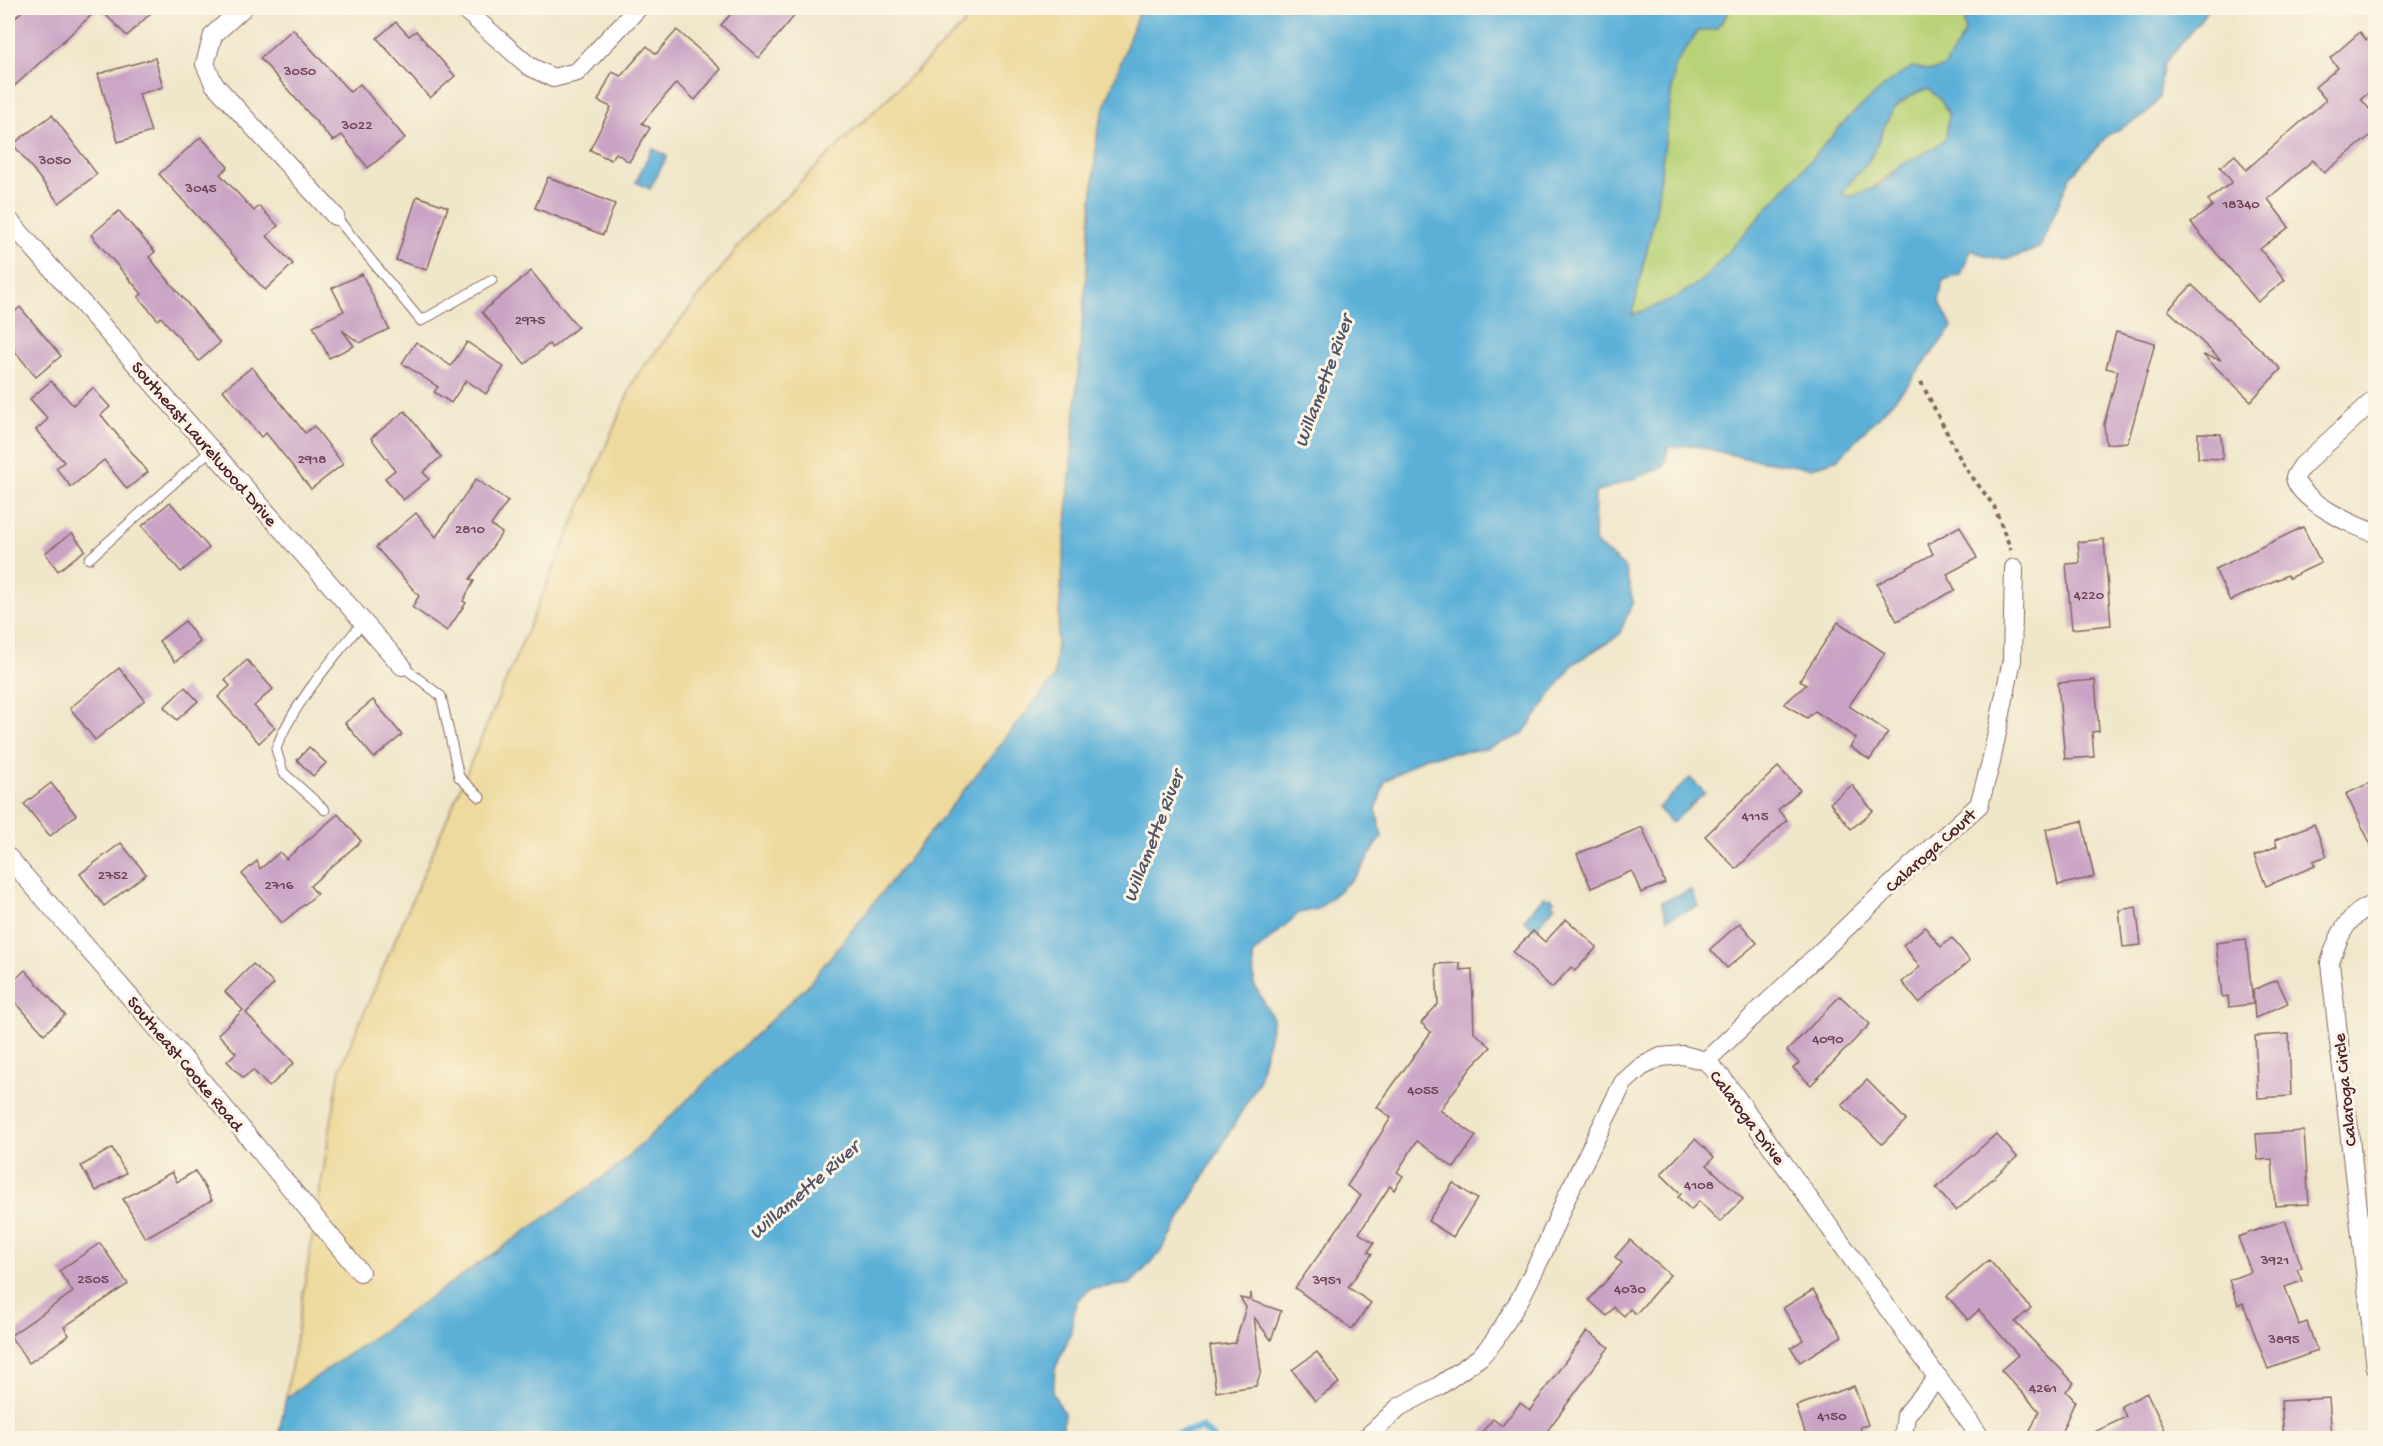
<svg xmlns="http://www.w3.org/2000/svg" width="2383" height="1446" font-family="'Gochi Hand',sans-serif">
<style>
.green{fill:#b8d277;stroke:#817851;stroke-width:1.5}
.sand{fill:#eeda9e;stroke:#9c7c64;stroke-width:1.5}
.water{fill:#5cb0d8;stroke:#536882;stroke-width:1.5;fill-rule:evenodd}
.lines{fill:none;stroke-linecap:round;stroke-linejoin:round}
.stream{stroke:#5cb0d8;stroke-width:7}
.building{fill:#c9a3c5}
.service-casing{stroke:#846562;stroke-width:11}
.minor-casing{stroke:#846562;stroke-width:20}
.path{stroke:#846562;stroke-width:4;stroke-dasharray:4.5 4.5;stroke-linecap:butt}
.service{stroke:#fff;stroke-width:9}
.minor{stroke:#fff;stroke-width:18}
.labels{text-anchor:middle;stroke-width:6;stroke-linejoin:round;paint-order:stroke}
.number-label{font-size:15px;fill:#6a4052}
.street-label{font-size:18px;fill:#4a1f2b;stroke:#fcf5e5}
.water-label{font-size:20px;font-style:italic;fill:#505268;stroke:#fcf5e5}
</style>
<rect width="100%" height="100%" fill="#fcf5e5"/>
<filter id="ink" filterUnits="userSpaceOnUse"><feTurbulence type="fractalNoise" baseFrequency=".0167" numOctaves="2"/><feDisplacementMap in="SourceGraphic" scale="12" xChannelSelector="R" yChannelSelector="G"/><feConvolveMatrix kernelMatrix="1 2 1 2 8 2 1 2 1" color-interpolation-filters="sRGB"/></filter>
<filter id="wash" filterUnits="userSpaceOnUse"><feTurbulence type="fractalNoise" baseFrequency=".008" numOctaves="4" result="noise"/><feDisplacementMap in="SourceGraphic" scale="24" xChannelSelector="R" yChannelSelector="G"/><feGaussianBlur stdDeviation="1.35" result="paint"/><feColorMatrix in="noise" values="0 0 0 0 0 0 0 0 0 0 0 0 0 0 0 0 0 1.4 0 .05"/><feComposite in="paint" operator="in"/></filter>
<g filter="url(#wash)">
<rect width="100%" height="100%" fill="#f0e6c9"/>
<g class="green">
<polygon points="1731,8 1964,8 1965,33 1944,68 1933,71 1912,67 1851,115 1704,279 1674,299 1632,316 1656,210 1675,65 1698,31 1722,23"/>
<path d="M1928,89L1940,99L1949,114C1948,120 1949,131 1946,137C1937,151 1916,157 1902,165C1883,176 1868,202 1842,195C1849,179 1861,172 1870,158C1875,150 1877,140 1880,131C1889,109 1906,96 1928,89Z"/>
</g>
<polygon class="sand" points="981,8 1140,8 1098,127 1054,678 808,985 615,1169 286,1398 340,1069 635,378 754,227"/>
<g class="water">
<path d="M1140,8H1731L1716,29L1698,31L1675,65L1656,210L1632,315L1674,299L1704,279L1851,115L1891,81L1912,67L1933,71L1944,67L1965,33L1964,8H2210L2163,65L2159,98L2145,115L2108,135L2070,177L2040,247C2010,261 2001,263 1971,250L1961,275L1943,280L1939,301L1952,327L1906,387L1838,459L1811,468L1745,458L1693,445L1668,447L1664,467L1595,493L1594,542L1625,568L1633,601L1619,635L1573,664L1522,735L1485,749L1425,757L1385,781L1376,809L1382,836L1357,875L1318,909L1299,913L1253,954L1254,984L1273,1019L1258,1083L1159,1254L1130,1284L1089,1289L1076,1302L1070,1335L1055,1369L1053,1394L1064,1413L1062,1438H278L286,1398L615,1169L808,985L1054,678L1098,127ZM1928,89L1940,99L1949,114L1946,137L1934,148L1900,166L1879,186L1850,197L1842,195C1848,180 1859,175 1868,162C1889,128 1881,103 1928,89Z"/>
<polygon points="652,148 667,156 650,189 636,182"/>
<polygon points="1690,778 1705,793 1672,823 1658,808"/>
<polygon points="1691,890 1698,906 1667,919 1661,902"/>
<polygon points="1544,896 1548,899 1550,897 1555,901 1552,904 1555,906 1535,929 1524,920"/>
</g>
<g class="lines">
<polyline class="stream" points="1163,1438 1202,1428 1213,1438"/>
</g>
<g id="blocks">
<g class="building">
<polygon points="25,8 99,8 8,92 8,25"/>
<polygon points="99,8 156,8 127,36"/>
<polygon points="736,8 801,8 759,58 721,25"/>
<polygon points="396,22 409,36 416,31 455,76 430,98 377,38"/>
<polygon points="293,29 350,92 360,84 405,138 368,168 342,135 333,141 260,58"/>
<polygon points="677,30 721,69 695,100 676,83 642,123 650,128 629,162 616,153 611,160 590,150 611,107 598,101 612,72 621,76 647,46 656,54"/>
<polygon points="2360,32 2366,40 2376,32 2376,87 2361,99 2376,117 2376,131 2324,173 2313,160 2268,199 2289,227 2260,249 2285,280 2258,302 2191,223 2212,206 2208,200 2232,182 2220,167 2235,155 2246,170 2326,100 2315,87 2338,68 2330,58"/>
<polygon points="155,58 163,87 139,94 151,132 118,142 98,74"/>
<polygon points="52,115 97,174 59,203 13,144"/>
<polygon points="201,137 228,167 220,174 254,211 259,206 278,226 267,236 293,264 265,290 159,174"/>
<polygon points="548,177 615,204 603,235 535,208"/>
<polygon points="417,196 448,207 427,270 396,260"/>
<polygon points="119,211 155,252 149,257 220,343 199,361 161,317 158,320 138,297 142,294 91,235"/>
<polygon points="531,271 578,327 552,348 549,344 525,364 482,312"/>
<polygon points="362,274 389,329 360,343 342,330 354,346 329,358 313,326 344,311 332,288"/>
<polygon points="2192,285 2281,369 2251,401 2203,355 2221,360 2168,310"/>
<polygon points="20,307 61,356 36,377 8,343 8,318"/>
<polygon points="2116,332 2155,343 2128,442 2106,444 2104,424 2118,371 2106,368"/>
<polygon points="416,342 451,366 467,342 504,367 486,394 466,380 451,403 434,392 438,387 402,363"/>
<polygon points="252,367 305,433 314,426 343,464 311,489 266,433 261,437 223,390"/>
<polygon points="51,381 73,405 93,388 110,407 101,415 148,472 127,489 104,460 71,487 56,468 64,462 36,430 48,419 30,399"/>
<polygon points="405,411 441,457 423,472 429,479 403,500 385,478 395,470 371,438"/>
<polygon points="2198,433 2221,434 2223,459 2198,458"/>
<polygon points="476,479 508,501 491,525 502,533 470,579 474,581 463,601 466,603 447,631 412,607 419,596 376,547 416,513 436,537"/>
<polygon points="170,502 209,548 181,572 142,526"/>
<polygon points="1960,526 1977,558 1947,574 1955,590 1897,621 1877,584 1933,554 1928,544"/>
<polygon points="2303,527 2321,563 2289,578 2287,575 2230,601 2215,569"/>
<polygon points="72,533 85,550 58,571 45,553"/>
<polygon points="2104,539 2111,625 2072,629 2066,564 2080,563 2078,542"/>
<polygon points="185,621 200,642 175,662 159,641"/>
<polygon points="1838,622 1885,653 1849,706 1888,732 1870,760 1850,747 1856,738 1815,711 1807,718 1784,704 1806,685 1800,680"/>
<polygon points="247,660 273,689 254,706 275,728 259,743 218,697 230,686 225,680"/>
<polygon points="119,668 145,700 95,740 70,708"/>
<polygon points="2095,680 2099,731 2092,732 2094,757 2065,759 2058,683"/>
<polygon points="185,687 198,701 177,720 164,707"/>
<polygon points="373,700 402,735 374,758 345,723"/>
<polygon points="309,747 326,763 313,776 297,760"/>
<polygon points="1778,767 1800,790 1778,810 1787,820 1736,869 1705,836"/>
<polygon points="2376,780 2376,855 2346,794"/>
<polygon points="51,783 76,815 50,836 24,804"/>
<polygon points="1852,785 1873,811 1851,829 1830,803"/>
<polygon points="338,814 361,841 310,886 317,894 282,923 242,874 257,861 260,869 280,852 286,859"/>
<polygon points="2082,821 2094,877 2058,885 2046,829"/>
<polygon points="2314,824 2327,856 2313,861 2315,866 2266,886 2254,856 2277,846 2275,840"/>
<polygon points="1642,827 1665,883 1641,893 1632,871 1591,888 1577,854"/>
<polygon points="121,843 146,874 104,906 80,874"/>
<polygon points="2136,907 2141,945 2123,947 2119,910"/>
<polygon points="1566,919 1597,947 1575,971 1571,967 1552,988 1513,952 1533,931 1545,942"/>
<polygon points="1740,923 1757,943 1727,968 1710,949"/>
<polygon points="1925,927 1941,947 1952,938 1970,961 1919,1003 1902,982 1920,967 1903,945"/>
<polygon points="2246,939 2253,1004 2229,1007 2228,996 2222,997 2216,943"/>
<polygon points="1460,963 1460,970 1472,969 1474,1032 1491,1047 1471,1068 1440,1110 1476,1136 1454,1168 1417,1141 1397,1172 1403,1176 1394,1190 1390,1186 1359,1233 1374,1243 1368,1252 1372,1254 1348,1287 1371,1303 1352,1329 1295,1288 1361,1196 1347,1186 1391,1118 1377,1107 1431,1032 1421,1023 1438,1004 1436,964"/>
<polygon points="253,964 274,984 246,1013 294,1063 269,1087 253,1070 243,1078 227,1061 236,1053 218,1034 243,1010 225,992"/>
<polygon points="25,970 65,1015 44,1034 8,994 8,986"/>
<polygon points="2277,980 2288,1003 2255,1018 2253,990"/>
<polygon points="1840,996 1870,1024 1811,1085 1793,1068 1799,1063 1787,1051"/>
<polygon points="2289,1034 2291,1096 2258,1098 2255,1036"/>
<polygon points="1867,1080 1906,1120 1882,1144 1842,1105"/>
<polygon points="2304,1131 2309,1204 2275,1206 2272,1159 2258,1160 2256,1134"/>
<polygon points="1996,1134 2017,1157 1956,1211 1936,1188"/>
<polygon points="1695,1139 1714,1157 1707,1165 1743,1199 1720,1222 1699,1201 1691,1210 1678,1197 1681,1194 1661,1174"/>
<polygon points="112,1148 126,1173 96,1191 81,1166"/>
<polygon points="195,1171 212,1200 145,1238 123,1199 172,1172 177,1182"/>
<polygon points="1453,1183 1477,1199 1453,1237 1428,1221"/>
<polygon points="2285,1220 2302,1267 2297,1269 2302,1281 2285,1287 2299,1325 2307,1322 2317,1351 2268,1369 2243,1303 2238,1305 2229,1280 2251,1272 2238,1237"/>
<polygon points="1630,1240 1670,1275 1636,1314 1630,1309 1624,1316 1614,1307 1607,1316 1589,1300 1622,1263 1615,1257"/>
<polygon points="100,1243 128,1284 64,1327 69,1335 29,1363 10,1336 73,1292 59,1271"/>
<polygon points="1989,1260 2031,1308 2015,1322 2074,1383 2066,1391 2075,1401 2059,1438 2027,1438 2039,1411 2001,1370 2018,1355 1979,1310 1968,1320 1947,1296"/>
<polygon points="1813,1290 1842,1336 1800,1362 1791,1348 1803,1340 1783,1308"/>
<polygon points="1251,1293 1252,1301 1281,1311 1271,1340 1254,1317 1261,1371 1256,1386 1216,1392 1210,1346 1235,1343 1246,1307 1240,1298 1249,1300"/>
<polygon points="1587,1331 1609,1347 1542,1438 1477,1438 1493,1419 1502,1426 1520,1403 1530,1410"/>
<polygon points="1317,1352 1339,1383 1315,1401 1292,1370"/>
<polygon points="1854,1386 1868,1425 1860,1427 1863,1438 1807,1438 1796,1406"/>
<polygon points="2147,1393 2169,1438 2082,1438 2126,1417 2121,1406"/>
<polygon points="2329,1398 2332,1438 2284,1438 2281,1401"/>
</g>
</g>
</g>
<g filter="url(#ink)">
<use href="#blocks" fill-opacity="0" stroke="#846562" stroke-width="1.5"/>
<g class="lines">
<defs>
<g id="service">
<polyline points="335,216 421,321 492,280"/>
<polyline points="89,559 211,450"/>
<polyline points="402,666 441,696 459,777 480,797"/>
<path d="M325,810L283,772L276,749C291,707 334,657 363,622"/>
</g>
<g id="minor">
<polyline points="243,8 213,35 205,64 214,84 335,216"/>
<polyline points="463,8 529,66 553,78 577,72 638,8"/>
<polyline points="8,219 402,666"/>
<path d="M2376,398L2302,466L2295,477C2297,499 2356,528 2376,533"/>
<polyline points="8,857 183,1058 360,1272"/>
<path d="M2376,903C2347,914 2338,936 2330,963L2376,1367"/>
<polyline points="1706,1061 1910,867 1979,805 1991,762 2012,660 2014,568"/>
<polyline points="1366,1438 1399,1407 1439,1386 1480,1357 1494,1341 1520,1299 1543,1253 1568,1194 1623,1083 1641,1067 1661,1057 1683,1055 1706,1061 1723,1079 1981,1438"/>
<polyline points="1903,1438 1906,1415 1938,1377"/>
</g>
</defs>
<use href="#service" class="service-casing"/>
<use href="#minor" class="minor-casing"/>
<polyline class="path" points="1921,382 1964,466 1994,506 2011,550"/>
<use href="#service" class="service"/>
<use href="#minor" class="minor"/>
</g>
</g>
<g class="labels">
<g class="number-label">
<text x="300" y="75">3050</text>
<text x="357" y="129">3022</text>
<text x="55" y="164">3050</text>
<text x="201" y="192">3045</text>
<text x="2241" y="208">18340</text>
<text x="530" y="324">2975</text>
<text x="312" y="463">2918</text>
<text x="470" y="533">2810</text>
<text x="2089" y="599">4220</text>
<text x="1755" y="820">4115</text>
<text x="113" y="879">2752</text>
<text x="279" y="889">2716</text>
<text x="1828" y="1043">4090</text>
<text x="1423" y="1094">4055</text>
<text x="1699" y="1189">4108</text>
<text x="2275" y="1264">3921</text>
<text x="93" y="1283">2505</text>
<text x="1327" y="1284">3951</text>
<text x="1630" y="1293">4030</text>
<text x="2284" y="1343">3895</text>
<text x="2043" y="1392">4261</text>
<text x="1832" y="1420">4150</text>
</g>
<g class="street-label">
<text transform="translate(205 443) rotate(49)" y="6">Southeast Laurelwood Drive</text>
<text transform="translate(1930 850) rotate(-42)" y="6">Calaroga Court</text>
<text transform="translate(186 1063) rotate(50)" y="6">Southeast Cooke Road</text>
<text transform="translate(2344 1090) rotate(-96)" y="6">Calaroga Circle</text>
<text transform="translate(1748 1117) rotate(53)" y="6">Calaroga Drive</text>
</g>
<g class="water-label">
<text transform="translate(1322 381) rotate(-70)" y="7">Willamette River</text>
<text transform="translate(1152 836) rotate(-69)" y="7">Willamette River</text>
<text transform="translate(803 1189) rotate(-41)" y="7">Willamette River</text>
</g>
</g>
<rect width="2383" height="1446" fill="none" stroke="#fcf5e5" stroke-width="30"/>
</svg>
